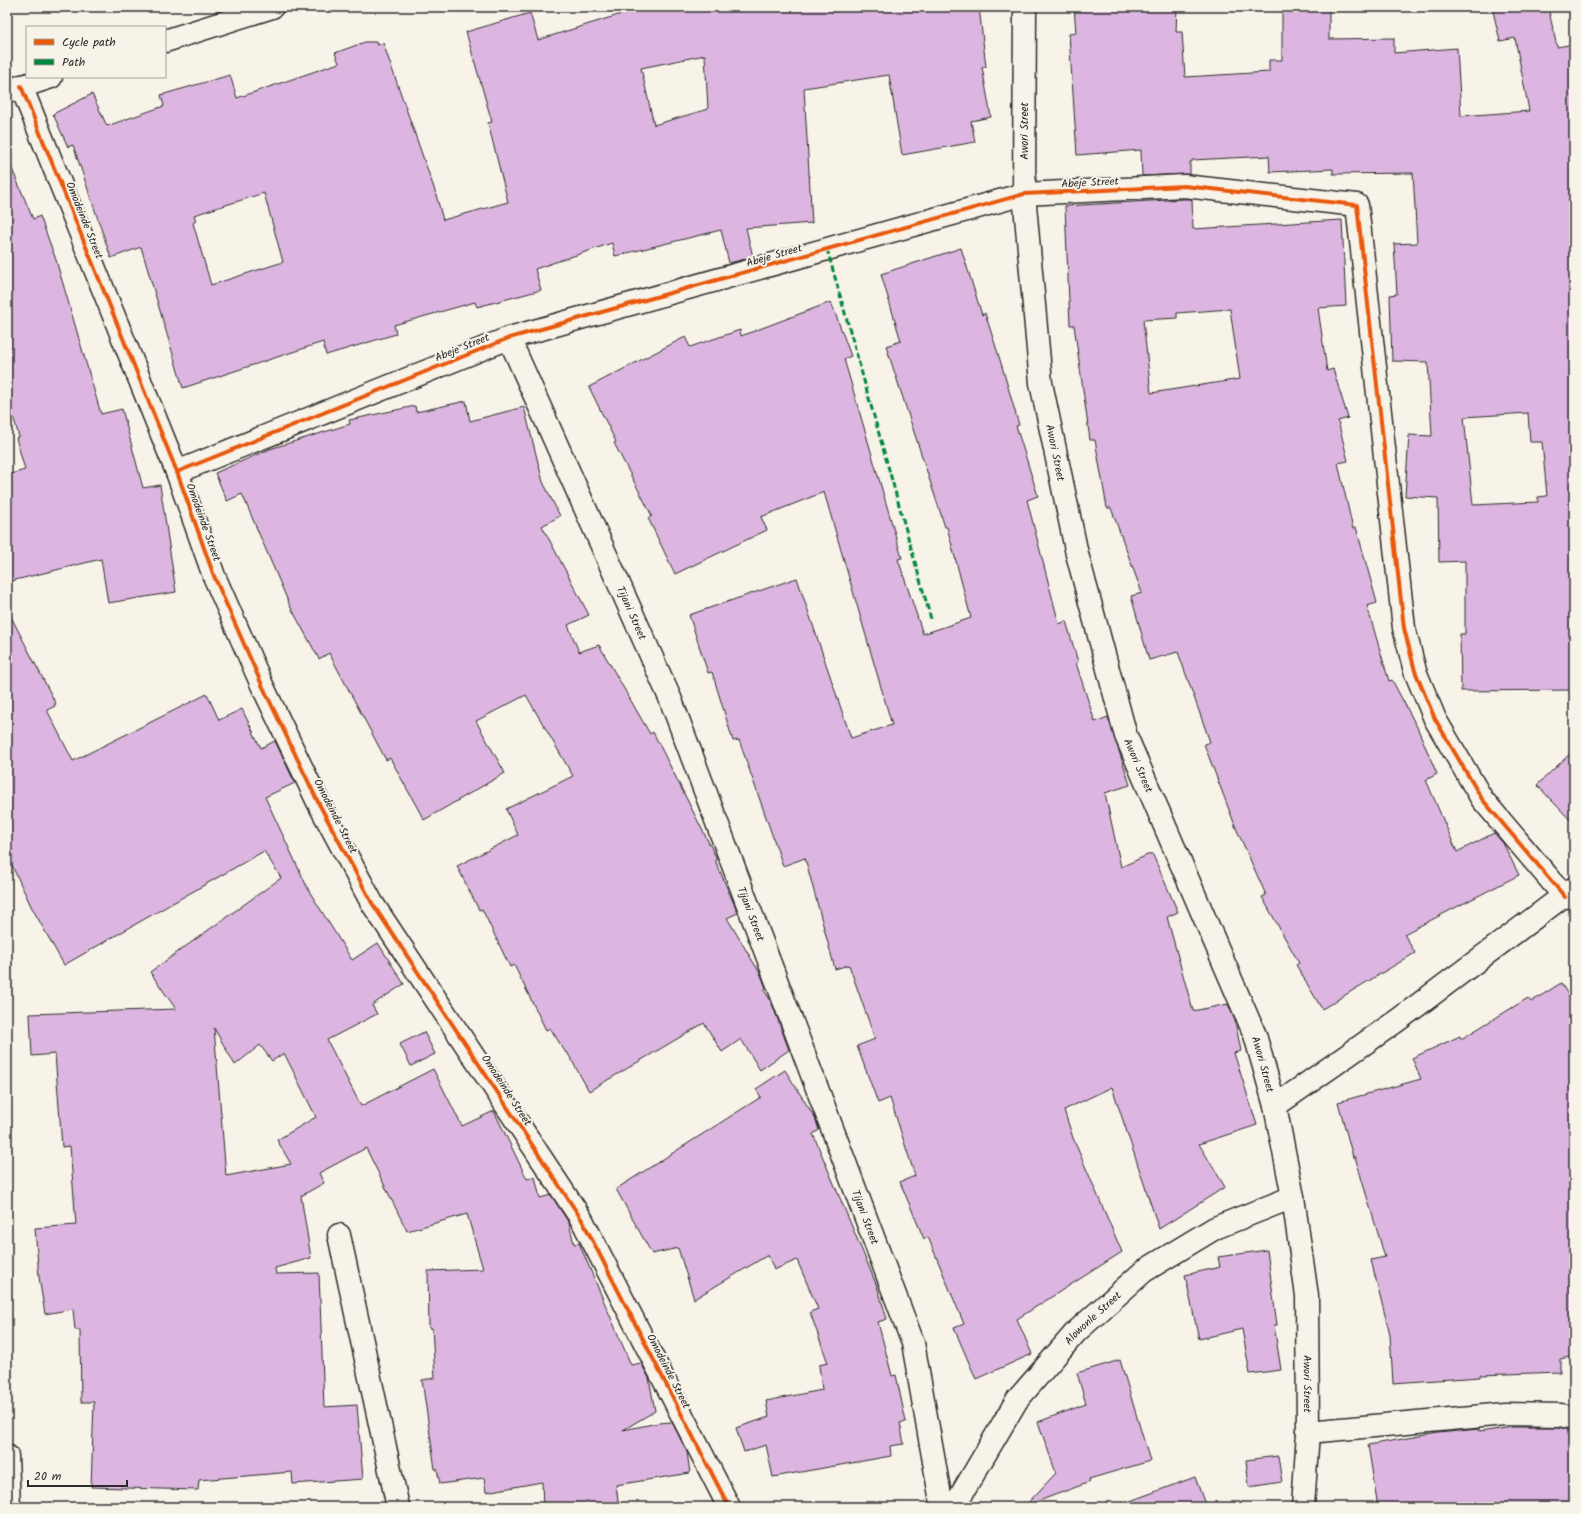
<svg xmlns="http://www.w3.org/2000/svg" width="1581" height="1514" font-family="Kalam,sans-serif">
<style>
.building{fill:#dcb6e0;stroke:#2b2b2b;fill-rule:evenodd}
.lines{fill:none;stroke-linecap:round;stroke-linejoin:round}
.minor-casing{stroke:#2b2b2b;stroke-width:25}
.minor{stroke:#f7f3e8;stroke-width:22}
.quiet{stroke:#00873e;stroke-width:3;stroke-dasharray:6 3;stroke-linecap:butt}
.cycleway-casing{stroke:#f7f3e8;stroke-width:6}
.cycleway{stroke:#e8590c;stroke-width:4}
.labels{text-anchor:middle;stroke-width:4;stroke-linejoin:round;paint-order:stroke}
.street-label{font-size:11px;fill:#2b2b2b;stroke:#f7f3e8}
</style>
<rect width="100%" height="100%" fill="#f7f3e8"/>
<filter id="ink" filterUnits="userSpaceOnUse"><feTurbulence type="fractalNoise" baseFrequency=".025" numOctaves="2"/><feDisplacementMap in="SourceGraphic" scale="8" xChannelSelector="R" yChannelSelector="G"/><feConvolveMatrix kernelMatrix="1 2 1 2 8 2 1 2 1" color-interpolation-filters="sRGB"/></filter>
<g filter="url(#ink)">
<g class="building">
<path d="M630,7H979L986,67H982L991,117L971,121L975,142L902,155L889,75L804,88L812,223L746,228L753,257L729,263L721,230L615,256L612,243L535,269L541,290L477,307L475,302L394,325L396,334L326,355L323,342L183,388L141,247L111,258L73,145L68,147L53,114L92,94L107,126L164,106L161,95L230,75L237,98L339,63L335,53L365,42H376L377,45L383,43L435,191L443,220L508,202L488,123L492,122L466,32L530,13L538,40L631,11ZM705,55L708,109L654,125L641,68ZM264,193L283,262L211,285L193,223L196,221L194,215Z"/>
<path d="M1074,7H1177L1176,32H1182L1185,77L1269,72V60H1282V7H1329V39L1394,38V53L1457,48L1461,116L1529,111L1515,38L1500,41L1492,7H1548L1557,47L1574,44V690L1461,691L1460,634H1465V561L1439,562L1438,498L1405,496L1409,435L1432,436L1428,362L1392,361L1390,295L1397,294L1394,244L1417,243L1413,173L1333,174V169L1270,172L1269,156L1192,160V162H1190V174L1142,176L1141,150L1077,155L1069,34L1076,33ZM1528,413L1530,442H1542L1547,496L1538,497V502L1473,505L1464,417Z"/>
<polygon points="7,157 33,219 40,216 56,260 101,414 122,409 143,488 160,485 176,592 108,603 101,559 7,582 7,475 25,470 16,438 19,437 7,394"/>
<path d="M1184,199H1192L1193,229L1342,220L1346,306L1318,308L1327,371L1333,369L1348,418L1338,421L1348,461L1338,463L1353,529L1356,527L1377,603L1367,606L1389,681L1392,680L1417,727L1437,774L1426,780L1457,852L1494,833L1503,843L1519,875L1404,934L1415,953L1322,1009L1296,965L1299,963L1262,897L1266,895L1236,828L1204,744L1210,742L1178,652L1149,660L1131,596L1142,593L1111,508H1107L1095,440H1090L1074,325H1070L1065,206ZM1230,309L1240,379L1151,393L1143,320L1177,318V313Z"/>
<polygon points="961,248 982,315 985,313 1001,363 1019,425 1016,426 1038,496 1027,500 1059,624 1066,621 1078,662 1076,663 1095,722 1108,717 1130,785 1105,793 1121,867 1152,853 1178,912 1167,917 1193,1011 1228,1004 1235,1021 1241,1051 1234,1053 1257,1125 1199,1144 1225,1187 1159,1229 1112,1087 1064,1110 1073,1138 1122,1252 1017,1319 1032,1354 976,1379 954,1328 964,1324 928,1237 924,1239 900,1182 915,1176 890,1098 878,1103 857,1046 875,1039 849,965 835,969 805,858 783,866 739,740 733,741 712,672 708,673 689,615 797,578 851,738 892,725 824,492 761,517 767,530 675,574 648,518 652,516 614,443 616,442 589,387 685,337 690,347 740,330 741,336 831,302 851,356 844,359 902,558 898,559 923,634 971,618 947,527 945,527 886,346 901,341 881,274"/>
<polygon points="466,401 470,421 524,407 543,482 560,516 542,526 589,615 568,625 579,652 599,645 650,734 653,732 716,857 717,859 715,860 738,913 727,918 761,975 766,988 764,990 771,1001 789,1050 760,1070 741,1039 722,1052 704,1023 589,1091 567,1052 566,1053 550,1028 546,1030 514,965 510,967 482,909 479,910 457,866 518,835 506,809 573,776 526,695 476,721 505,773 424,820 390,758 386,760 329,653 319,659 290,606 242,494 227,501 215,473 270,449 350,424 349,420 415,406 416,412"/>
<path d="M7,609L56,704L54,705L55,706L47,710L73,761L207,694L219,720L242,709L261,748L275,741L295,783L265,797L309,891L352,960L378,943L404,984L372,1005L377,1014L327,1040L361,1106L433,1069L462,1126L494,1111L527,1179L535,1177L540,1198L551,1195L569,1223L574,1244L579,1243L631,1365L641,1363L649,1378L655,1411L623,1430L658,1423L672,1422L687,1452L690,1473L616,1485L619,1507H543L542,1482L486,1492L484,1478L440,1484L437,1469H435L422,1380L435,1378L432,1328H429L428,1271L483,1269L467,1214L407,1231L366,1148L319,1173L324,1183L301,1196L311,1258L275,1268L276,1274L319,1273L324,1407L357,1405L363,1479L293,1484L292,1472L199,1480L198,1490L91,1487L94,1402H81L80,1330H75L73,1309L45,1314L39,1277L35,1228L76,1225L70,1146L62,1147L55,1054L32,1056L30,1014L176,1009L150,972L281,878L264,851L64,965L32,908L7,855ZM214,1028L235,1065L260,1045L272,1061L284,1053L316,1117L277,1140L291,1164L226,1176Z"/>
<polygon points="1574,750 1574,824 1537,785"/>
<polygon points="1561,983 1574,1005 1574,1356 1560,1359 1560,1372 1480,1375 1480,1377 1393,1383 1390,1335 1371,1260 1385,1257 1355,1157 1353,1157 1338,1102 1421,1079 1412,1058 1460,1036 1461,1039 1528,998 1531,1002"/>
<polygon points="424,1032 435,1054 411,1066 400,1044"/>
<polygon points="785,1070 815,1118 819,1130 813,1134 877,1286 887,1319 878,1322 892,1376 896,1375 906,1422 900,1423 904,1444 890,1446 891,1456 773,1477 766,1445 744,1452 736,1428 769,1417 766,1401 822,1390 819,1365 828,1363 810,1312 818,1309 797,1260 774,1270 768,1255 694,1299 678,1248 652,1254 616,1189 761,1097 756,1089"/>
<polygon points="1267,1250 1277,1325 1274,1325 1281,1370 1250,1374 1242,1329 1199,1339 1185,1275 1220,1267 1218,1257"/>
<polygon points="1120,1360 1150,1461 1089,1479 1090,1482 1025,1506 1056,1473 1038,1422 1086,1404 1077,1373"/>
<polygon points="1513,1427 1559,1427 1572,1430 1574,1443 1574,1507 1378,1507 1368,1445 1438,1433 1479,1429 1479,1432"/>
<polygon points="1278,1456 1282,1482 1249,1487 1246,1460"/>
<polygon points="1195,1477 1206,1507 1122,1507 1122,1504"/>
</g>
<g class="lines">
<defs>
<g id="minor">
<path id="s1" d="M1025,7L1024,194L1041,383L1077,554L1126,736L1255,1035L1275,1106L1293,1197L1307,1296L1308,1432L1303,1507"/>
<polyline points="165,41 272,7"/>
<polyline points="21,86 177,472 214,576 262,685 318,802 372,903 582,1220 729,1507"/>
<polyline points="8,91 51,77"/>
<path id="s2" d="M509,338L670,698L913,1343L942,1507"/>
<polyline points="177,472 509,338 1024,194 1184,186 1357,205 1404,628 1415,671 1435,719 1482,799 1565,897"/>
<polyline points="1275,1106 1398,1020 1574,888"/>
<polyline points="339,1235 398,1507"/>
<polyline points="1308,1432 1505,1414 1561,1415 1574,1418"/>
<polyline points="7,1456 9,1507"/>
<path id="s3" d="M954,1507L1017,1400L1076,1332L1144,1271L1215,1228L1293,1197"/>
</g>
</defs>
<use href="#minor" class="minor-casing"/>
<use href="#minor" class="minor"/>
<polyline class="quiet" points="827,249 931,619"/>
<defs>
<g id="cycleway">
<polyline points="21,86 177,472 214,576 262,685 318,802 372,903 582,1220 729,1507"/>
<polyline points="177,472 509,338 1024,194 1184,186 1357,205 1404,628 1415,671 1435,719 1482,799 1565,897"/>
</g>
</defs>
<use href="#cycleway" class="cycleway-casing"/>
<use href="#cycleway" class="cycleway"/>
</g>
</g>
<g class="labels">
<g class="street-label">
<text transform="translate(1024 131) rotate(-90)" y="4">Awori Street</text>
<text transform="translate(1090 182) rotate(-3)" y="4">Abeje Street</text>
<text transform="translate(85 220) rotate(68)" y="4">Omodeinde Street</text>
<text transform="translate(774 255) rotate(-16)" y="4">Abeje Street</text>
<text transform="translate(462 347) rotate(-22)" y="4">Abeje Street</text>
<text dy="4" stroke="none"><textPath href="#s1" startOffset="448">Awori Street</textPath></text>
<text transform="translate(204 522) rotate(70)" y="4">Omodeinde Street</text>
<text dy="4" stroke="none"><textPath href="#s2" startOffset="301">Tijani Street</textPath></text>
<text dy="4" stroke="none"><textPath href="#s1" startOffset="772">Awori Street</textPath></text>
<text transform="translate(336 816) rotate(63)" y="4">Omodeinde Street</text>
<text dy="4" stroke="none"><textPath href="#s2" startOffset="625">Tijani Street</textPath></text>
<text dy="4" stroke="none"><textPath href="#s1" startOffset="1096">Awori Street</textPath></text>
<text transform="translate(507 1090) rotate(57)" y="4">Omodeinde Street</text>
<text dy="4" stroke="none"><textPath href="#s2" startOffset="949">Tijani Street</textPath></text>
<text dy="4" stroke="none"><textPath href="#s3" startOffset="236">Alowonle Street</textPath></text>
<text transform="translate(669 1371) rotate(63)" y="4">Omodeinde Street</text>
<text dy="4" stroke="none"><textPath href="#s1" startOffset="1420">Awori Street</textPath></text>
</g>
</g>
<rect width="1581" height="1514" fill="none" stroke="#f7f3e8" stroke-width="24"/>
<rect x="12" y="12" width="1557" height="1490" fill="none" stroke="#2b2b2b" stroke-width="1.5" filter="url(#ink)"/>
<rect x="26" y="26" width="140" height="52" fill="#f7f3e8" stroke="#a5a39c"/>
<rect x="34" y="39" width="20" height="6" fill="#e8590c" stroke="#a5a39c"/>
<text x="62" y="46" font-size="12" fill="#2b2b2b">Cycle path</text>
<rect x="34" y="59" width="20" height="6" fill="#00873e" stroke="#a5a39c"/>
<text x="62" y="66" font-size="12" fill="#2b2b2b">Path</text>
<path d="M28 1480v6h99v-6" fill="none" stroke="#2b2b2b" stroke-width="2"/>
<text x="34" y="1480" font-size="12" fill="#2b2b2b" stroke="#f7f3e8" stroke-width="3" paint-order="stroke">20 m</text>
</svg>
